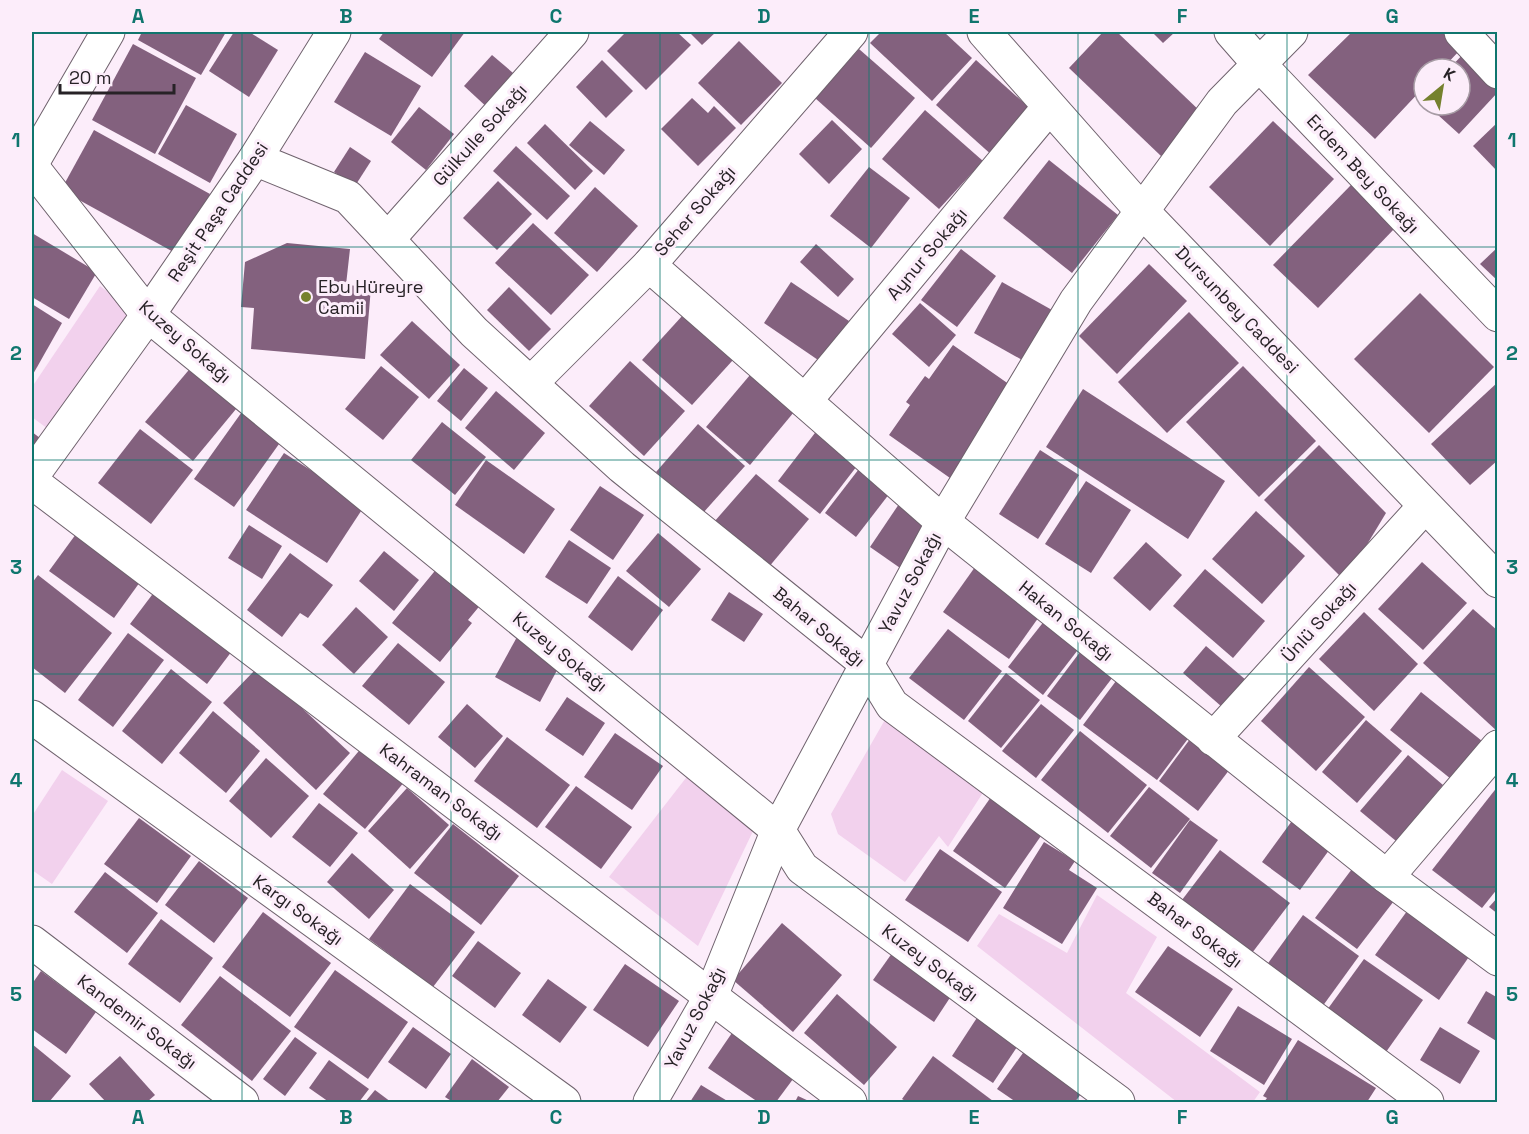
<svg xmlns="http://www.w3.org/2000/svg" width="1529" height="1134" font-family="'Space Grotesk',sans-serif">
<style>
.grass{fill:#f2d1ed}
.building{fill:#83617e}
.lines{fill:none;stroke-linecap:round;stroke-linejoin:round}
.minor-casing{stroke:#6f626d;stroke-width:35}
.tertiary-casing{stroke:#6f626d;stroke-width:35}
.minor{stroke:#fff;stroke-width:33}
.tertiary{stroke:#fff;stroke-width:33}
.grid{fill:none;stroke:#0f766e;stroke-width:1.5;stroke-opacity:0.55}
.poi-dot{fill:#75812e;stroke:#fcedfa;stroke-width:2}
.labels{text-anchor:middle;stroke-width:6;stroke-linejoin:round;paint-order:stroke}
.street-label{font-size:18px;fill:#272226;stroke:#fcedfa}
.poi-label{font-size:18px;fill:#272226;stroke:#fcedfa;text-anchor:start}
.neatline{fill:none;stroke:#0f766e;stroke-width:2}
.grid-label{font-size:20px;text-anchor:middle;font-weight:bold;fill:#0f766e}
</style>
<rect width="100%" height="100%" fill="#fcedfa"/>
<g class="grass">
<polygon points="100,286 133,311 52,432 32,417 32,387"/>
<polygon points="886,718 984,791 948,847 939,836 905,882 838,834 831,814"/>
<polygon points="62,770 108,801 52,884 32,870 32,816"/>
<polygon points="689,774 755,827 698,946 609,877"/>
<polygon points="1097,895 1157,937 1126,993 1260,1092 1253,1102 1177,1102 977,946 999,914 1067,953"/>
</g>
<g class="building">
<polygon points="142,32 226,32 201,75 138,40"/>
<polygon points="234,32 249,32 278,50 249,97 209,71"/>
<polygon points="384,32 465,32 432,77 379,39"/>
<polygon points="626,32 677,32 691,45 646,90 607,51"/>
<polygon points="689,32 716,32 702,45"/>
<polygon points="881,32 944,32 972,58 932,101 870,43"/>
<polygon points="1103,32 1117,32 1202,113 1161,156 1069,68"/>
<polygon points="1152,32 1175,32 1163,43"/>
<polygon points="1352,32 1443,32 1461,49 1442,69 1424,69 1424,87 1375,139 1308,75"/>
<polygon points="739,41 782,83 741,125 698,83"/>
<polygon points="133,44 196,78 155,154 92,120"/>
<polygon points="859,49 915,98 871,148 815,98"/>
<polygon points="365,52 421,86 391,136 334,102"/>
<polygon points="1465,52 1498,82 1498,92 1459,134 1427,105 1460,105 1460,69 1449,69"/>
<polygon points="492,55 519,78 490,110 464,86"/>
<polygon points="602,60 633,91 606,118 576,87"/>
<polygon points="976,60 1034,112 994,157 936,105"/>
<polygon points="692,98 708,113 714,106 736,128 698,166 661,129"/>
<polygon points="186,105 237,134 210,183 158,154"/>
<polygon points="419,107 454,134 426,170 391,142"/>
<polygon points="925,110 983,161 939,209 882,159"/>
<polygon points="832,120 862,149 829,184 799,154"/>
<polygon points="590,121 625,150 604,175 569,145"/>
<polygon points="1273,121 1334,179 1270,246 1209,187"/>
<polygon points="1498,122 1498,172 1473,146"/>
<polygon points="545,124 593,171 575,190 527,143"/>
<polygon points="94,130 210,194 177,254 61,190"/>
<polygon points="516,146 570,196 547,220 493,171"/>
<polygon points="350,147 371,161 355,186 334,172"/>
<polygon points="1049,160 1118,215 1072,273 1003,218"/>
<polygon points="869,167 910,198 871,248 830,216"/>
<polygon points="498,181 532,214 497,250 463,218"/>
<polygon points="1351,185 1396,227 1318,308 1273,265"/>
<polygon points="595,187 638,226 597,272 554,233"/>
<polygon points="533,223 589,275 551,315 495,263"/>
<polygon points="32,233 97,272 69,319 32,297"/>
<polygon points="287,243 350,249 346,285 371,287 365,359 251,349 254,308 241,307 245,262"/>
<polygon points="816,244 854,279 838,297 800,262"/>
<polygon points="1498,247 1498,281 1480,264"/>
<polygon points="961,249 996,276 957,327 921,300"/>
<polygon points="1149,264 1187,301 1117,374 1079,336"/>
<polygon points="791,282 849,321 821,362 764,323"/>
<polygon points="1002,282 1052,310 1024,361 974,333"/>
<polygon points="509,287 551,329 529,351 487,310"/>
<polygon points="1420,293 1494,367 1429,433 1354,359"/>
<polygon points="920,303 956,335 929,367 892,334"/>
<polygon points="32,304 62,323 32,376"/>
<polygon points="1189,312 1239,363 1167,433 1118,382"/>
<polygon points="683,315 733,360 692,405 642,360"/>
<polygon points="412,321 460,365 429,399 380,355"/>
<polygon points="953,345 1013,387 950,478 889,435 910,405 906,402 925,376 929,379"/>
<polygon points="630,361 685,411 644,456 589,406"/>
<polygon points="193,365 241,403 193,461 145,422"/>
<polygon points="381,366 419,397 383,440 345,409"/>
<polygon points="1243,366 1316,441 1259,497 1186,422"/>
<polygon points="464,368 488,388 461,421 437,401"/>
<polygon points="750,375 794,412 750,465 706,427"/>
<polygon points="1498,382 1498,460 1470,485 1431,444"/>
<polygon points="1083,389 1225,481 1188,539 1046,447"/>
<polygon points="496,391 545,433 514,470 465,428"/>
<polygon points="244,409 284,437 234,507 194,479"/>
<polygon points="442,422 486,457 455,495 411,460"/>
<polygon points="698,424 745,466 703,513 656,472"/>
<polygon points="140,429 193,470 151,524 98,483"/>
<polygon points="818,429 860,462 820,514 778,481"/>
<polygon points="32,432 44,441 32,456"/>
<polygon points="1319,445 1386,513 1345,581 1264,500"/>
<polygon points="1040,450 1079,475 1038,539 999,514"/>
<polygon points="284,453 365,505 327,563 246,510"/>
<polygon points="486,460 555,509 524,554 455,505"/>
<polygon points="862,465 893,489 856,537 825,513"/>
<polygon points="756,474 809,519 768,568 714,522"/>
<polygon points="1086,481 1131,510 1091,573 1045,544"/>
<polygon points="600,486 644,515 613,560 570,530"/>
<polygon points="899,504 932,527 903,570 870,547"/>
<polygon points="1256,511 1305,556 1262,604 1212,559"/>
<polygon points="249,525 282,546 262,579 228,558"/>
<polygon points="658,533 701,569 669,607 626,571"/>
<polygon points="76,534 140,582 114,618 49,571"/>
<polygon points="569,540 611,568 587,604 545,577"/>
<polygon points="1146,542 1182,575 1150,611 1113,578"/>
<polygon points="384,551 419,580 394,611 359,581"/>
<polygon points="290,553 333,585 308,618 300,613 282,637 247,610"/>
<polygon points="443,561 487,597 468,620 472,623 440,662 392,623"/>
<polygon points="1422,562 1467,603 1423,650 1378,609"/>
<polygon points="975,567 1041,614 1009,659 943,612"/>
<polygon points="1205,569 1265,621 1233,658 1173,606"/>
<polygon points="38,575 112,633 65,693 32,667 32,583"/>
<polygon points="618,576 663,610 632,651 588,617"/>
<polygon points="158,587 235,647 207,684 130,624"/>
<polygon points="729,592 763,614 744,642 711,620"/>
<polygon points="356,607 388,637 354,674 322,645"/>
<polygon points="1473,609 1498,631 1498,732 1423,663"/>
<polygon points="1364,612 1418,664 1374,711 1319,659"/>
<polygon points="1049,615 1084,642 1043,695 1008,667"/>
<polygon points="948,629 1002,671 964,720 909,678"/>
<polygon points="128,633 164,660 113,727 78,700"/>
<polygon points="517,637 562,661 540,702 495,677"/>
<polygon points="398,643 445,682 409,725 362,686"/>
<polygon points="1086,644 1119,669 1080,720 1047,696"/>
<polygon points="1206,646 1253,686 1229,713 1183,673"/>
<polygon points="258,667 350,753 316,790 223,703"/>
<polygon points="1309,667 1365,717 1316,771 1261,721"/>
<polygon points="171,669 212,702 162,764 122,731"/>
<polygon points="1006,673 1040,700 1001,748 968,721"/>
<polygon points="1122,673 1196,728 1157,780 1083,725"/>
<polygon points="1421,692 1487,745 1456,783 1390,730"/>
<polygon points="567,697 605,723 583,756 545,730"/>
<polygon points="467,704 503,736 475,768 438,737"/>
<polygon points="1041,704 1074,730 1036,778 1002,751"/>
<polygon points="213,711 260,751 226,793 179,753"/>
<polygon points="1366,720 1402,751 1357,803 1322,772"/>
<polygon points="1080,731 1147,785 1108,833 1041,780"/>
<polygon points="1196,731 1236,761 1198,811 1159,781"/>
<polygon points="615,733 663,766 632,810 584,777"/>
<polygon points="507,737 570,785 537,828 474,781"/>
<polygon points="363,746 405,781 365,829 323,794"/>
<polygon points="1408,755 1443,785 1396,841 1360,811"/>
<polygon points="266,758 309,796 271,838 229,801"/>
<polygon points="576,786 632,827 601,869 545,827"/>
<polygon points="1498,786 1498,888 1482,908 1432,870"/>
<polygon points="1149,787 1190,819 1151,868 1110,836"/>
<polygon points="407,788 449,825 410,869 368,831"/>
<polygon points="991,797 1043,833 1005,888 953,851"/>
<polygon points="319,803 358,833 330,867 292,837"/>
<polygon points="1297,814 1335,842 1300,890 1262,862"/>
<polygon points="139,818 191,856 157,903 104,864"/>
<polygon points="1190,820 1218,840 1180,893 1152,873"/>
<polygon points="453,824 519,876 481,925 414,873"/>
<polygon points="1044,842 1075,861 1069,870 1097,888 1062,944 1003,908"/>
<polygon points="940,849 1002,892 968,942 905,900"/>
<polygon points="1220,850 1290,903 1252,953 1182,900"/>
<polygon points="352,853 394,890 369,919 327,882"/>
<polygon points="199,861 248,898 214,943 165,905"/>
<polygon points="1355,865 1397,897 1357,949 1315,918"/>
<polygon points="105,872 158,913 127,953 74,912"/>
<polygon points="410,884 475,932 433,987 369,939"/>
<polygon points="1498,897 1498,914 1489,907"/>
<polygon points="1410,907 1473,951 1439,1000 1375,955"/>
<polygon points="263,912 331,963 290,1017 222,967"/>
<polygon points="1303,915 1359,956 1322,1007 1266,966"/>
<polygon points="161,919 213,958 180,1003 128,964"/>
<polygon points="782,923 842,975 793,1032 733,980"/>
<polygon points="478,941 521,973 495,1008 452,976"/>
<polygon points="1168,946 1233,989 1200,1037 1135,992"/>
<polygon points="895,949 955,990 934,1022 873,980"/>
<polygon points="1364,959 1423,1000 1386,1052 1327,1010"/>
<polygon points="625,964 679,1001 648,1047 593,1010"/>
<polygon points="335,970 408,1022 368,1079 294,1027"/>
<polygon points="41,971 96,1012 66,1054 32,1029 32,984"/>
<polygon points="220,976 291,1031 252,1081 181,1025"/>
<polygon points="548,979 587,1007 560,1043 522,1015"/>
<polygon points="1486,991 1498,998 1498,1042 1467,1023"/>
<polygon points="837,994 897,1047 864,1085 804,1033"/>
<polygon points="1238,1006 1292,1039 1264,1085 1210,1051"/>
<polygon points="982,1010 1023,1038 993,1083 952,1056"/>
<polygon points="413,1027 451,1054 426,1089 388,1062"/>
<polygon points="736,1027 799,1071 776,1102 758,1102 708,1068"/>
<polygon points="1440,1027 1480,1051 1460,1084 1420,1060"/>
<polygon points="295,1037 317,1053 285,1096 263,1079"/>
<polygon points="1298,1040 1376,1088 1367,1102 1264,1102 1267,1098 1263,1096"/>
<polygon points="32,1044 71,1076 49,1102 32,1102"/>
<polygon points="1028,1046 1086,1087 1075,1102 1016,1102 997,1089"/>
<polygon points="120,1056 155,1095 147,1102 106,1102 89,1084"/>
<polygon points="933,1056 993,1101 992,1102 907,1102 902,1099"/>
<polygon points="472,1059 509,1087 497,1102 453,1102 445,1097"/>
<polygon points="329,1060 369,1089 359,1102 329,1102 309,1088"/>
<polygon points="701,1085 729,1102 690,1102"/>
<polygon points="375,1090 391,1102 365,1102"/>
<polygon points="798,1096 811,1102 795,1102"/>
</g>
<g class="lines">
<defs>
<g id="minor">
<polyline points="1231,32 1259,64 1498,315"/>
<polyline points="1461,32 1498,72"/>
<polyline points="255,159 348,197 474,332 622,467 867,664 892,705 1427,1102"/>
<polyline points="32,167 148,315 778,830 802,868 1118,1102"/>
<polyline points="388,239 572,32"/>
<polyline points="649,265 943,522 1387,877 1498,959"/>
<polyline points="531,383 649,265 851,32"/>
<polyline points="805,401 1049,107"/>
<polyline points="32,476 148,315 255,159 334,32"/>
<polyline points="32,482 850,1102"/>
<polyline points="32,717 564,1102"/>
<polyline points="1213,739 1425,506"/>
<polyline points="1387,877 1498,747"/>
<polyline points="32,942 242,1102"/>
<polyline points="650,1102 711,996 778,830 943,522 1076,301 1222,102 1291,32"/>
</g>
<g id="tertiary">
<polyline points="984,32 1142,211 1498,581"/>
<polyline points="32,163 108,32"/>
</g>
</defs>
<use href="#minor" class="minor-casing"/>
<use href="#tertiary" class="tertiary-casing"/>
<use href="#minor" class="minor"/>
<use href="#tertiary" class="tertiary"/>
</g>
<path class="grid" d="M242,32V1102M451,32V1102M660,32V1102M869,32V1102M1078,32V1102M1287,32V1102M32,247H1498M32,460H1498M32,674H1498M32,887H1498"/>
<circle class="poi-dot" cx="306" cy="297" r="6"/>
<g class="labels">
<g class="street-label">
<text transform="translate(480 135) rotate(-48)" y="6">Gülkulle Sokağı</text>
<text transform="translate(1363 174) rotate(47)" y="6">Erdem Bey Sokağı</text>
<text transform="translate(695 211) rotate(-49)" y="6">Seher Sokağı</text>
<text transform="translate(218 212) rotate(-56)" y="6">Reşit Paşa Caddesi</text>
<text transform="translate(927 254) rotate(-50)" y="6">Aynur Sokağı</text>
<text transform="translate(1237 310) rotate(46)" y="6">Dursunbey Caddesi</text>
<text transform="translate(185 342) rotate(41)" y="6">Kuzey Sokağı</text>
<text transform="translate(910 583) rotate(-62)" y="6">Yavuz Sokağı</text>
<text transform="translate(1066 621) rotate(39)" y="6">Hakan Sokağı</text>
<text transform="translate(1319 622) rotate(-48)" y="6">Ünlü Sokağı</text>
<text transform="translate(819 627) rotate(40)" y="6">Bahar Sokağı</text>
<text transform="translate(560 652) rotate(39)" y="6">Kuzey Sokağı</text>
<text transform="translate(441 792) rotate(37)" y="6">Kahraman Sokağı</text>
<text transform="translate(298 910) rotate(36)" y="6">Kargı Sokağı</text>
<text transform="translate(1195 930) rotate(37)" y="6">Bahar Sokağı</text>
<text transform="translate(930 963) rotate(37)" y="6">Kuzey Sokağı</text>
<text transform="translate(695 1018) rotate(-63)" y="6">Yavuz Sokağı</text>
<text transform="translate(137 1022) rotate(37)" y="6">Kandemir Sokağı</text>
</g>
<g class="poi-label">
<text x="318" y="293">Ebu Hüreyre<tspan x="318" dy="21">Camii</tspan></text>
</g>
</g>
<rect width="1529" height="1134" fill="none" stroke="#fcedfa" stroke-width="66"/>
<g transform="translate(1442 87) rotate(30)"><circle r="28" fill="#fcedfa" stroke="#a79ca5" stroke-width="1.5"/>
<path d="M0-4.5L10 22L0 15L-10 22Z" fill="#75812e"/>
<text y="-9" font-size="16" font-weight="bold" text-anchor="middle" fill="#272226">K</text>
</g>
<path d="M60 84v9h114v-9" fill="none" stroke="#272226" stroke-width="3"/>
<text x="69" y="84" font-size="18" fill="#272226" stroke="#fcedfa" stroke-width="4.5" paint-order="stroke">20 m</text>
<rect x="33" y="33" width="1463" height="1068" class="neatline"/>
<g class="grid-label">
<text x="138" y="23">A</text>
<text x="346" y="23">B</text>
<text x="556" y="23">C</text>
<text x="764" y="23">D</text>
<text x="974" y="23">E</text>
<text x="1182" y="23">F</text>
<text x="1392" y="23">G</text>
<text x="16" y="147">1</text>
<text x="1512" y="147">1</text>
<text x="16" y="360">2</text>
<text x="1512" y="360">2</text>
<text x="16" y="574">3</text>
<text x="1512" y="574">3</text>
<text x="16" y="787">4</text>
<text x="1512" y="787">4</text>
<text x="16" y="1001">5</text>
<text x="1512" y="1001">5</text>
<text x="138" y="1124">A</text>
<text x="346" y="1124">B</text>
<text x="556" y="1124">C</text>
<text x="764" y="1124">D</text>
<text x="974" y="1124">E</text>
<text x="1182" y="1124">F</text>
<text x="1392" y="1124">G</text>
</g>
</svg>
